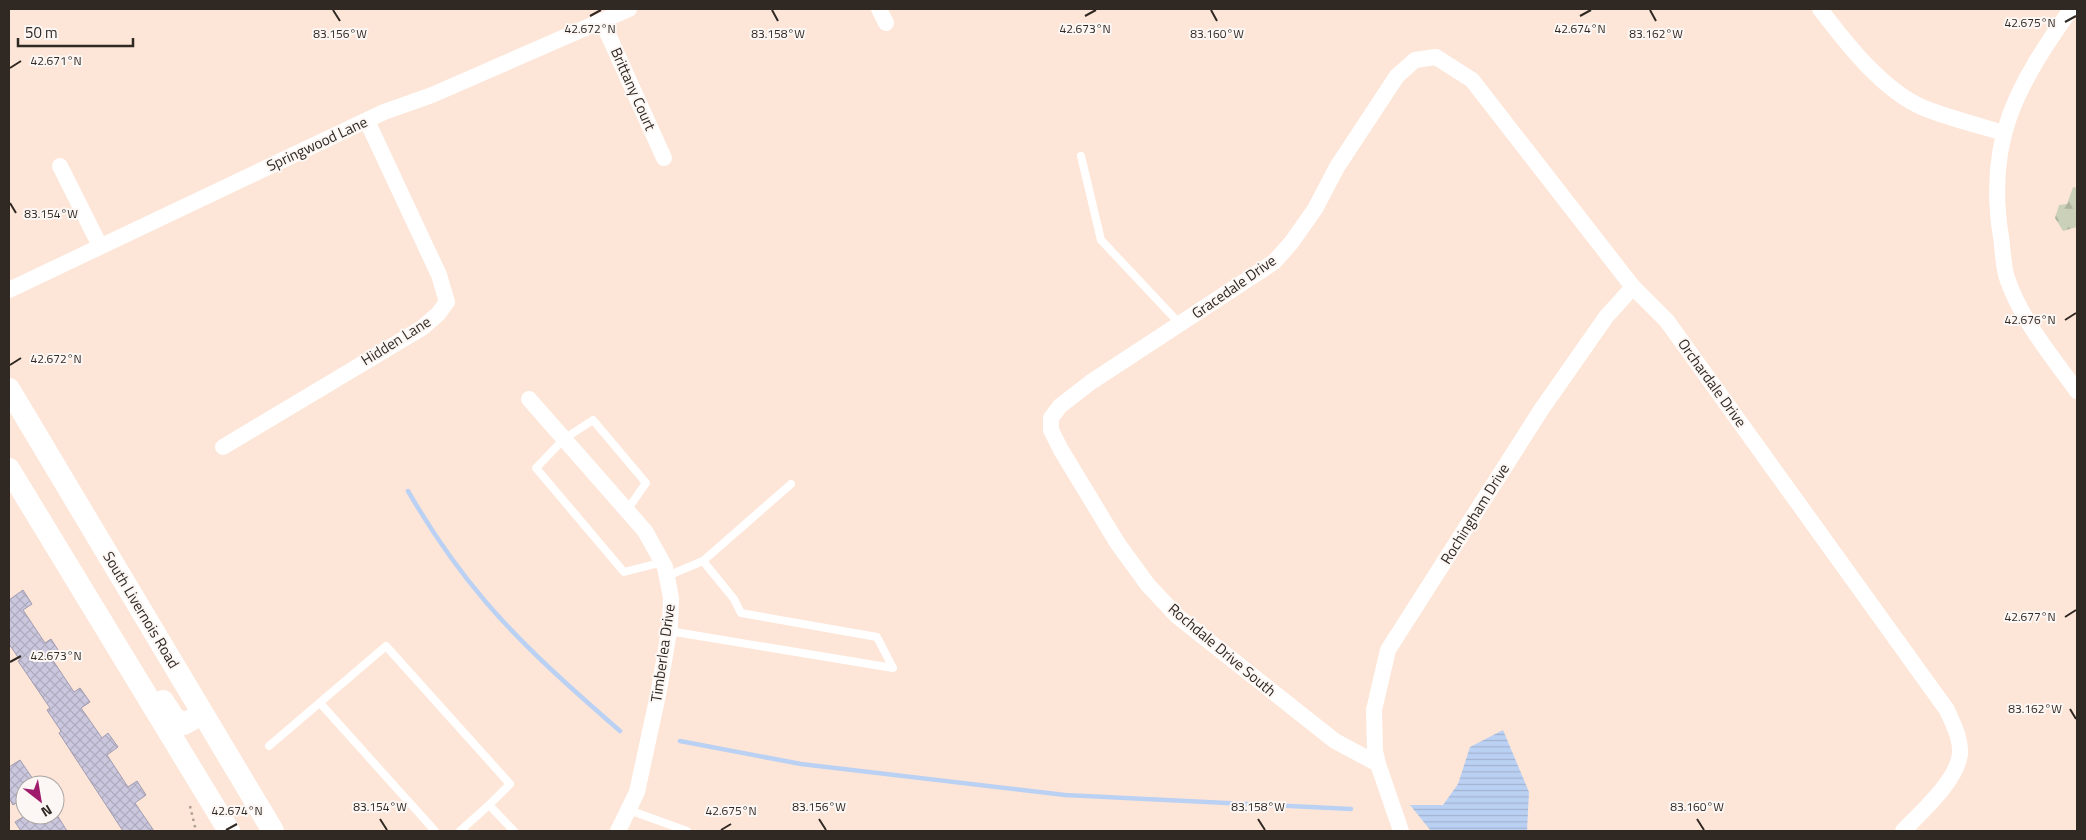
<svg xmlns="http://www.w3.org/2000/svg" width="2086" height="840" font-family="'Titillium Web',sans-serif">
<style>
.forest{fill:url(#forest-firs)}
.water{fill:url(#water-rules)}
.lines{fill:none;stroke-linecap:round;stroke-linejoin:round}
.stream{stroke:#bbd1f3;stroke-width:4.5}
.building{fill:url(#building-cross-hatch);stroke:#a09cb1}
.path{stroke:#b09f94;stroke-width:2.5;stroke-dasharray:2.5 4;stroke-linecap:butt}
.service{stroke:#fff;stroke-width:8}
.minor{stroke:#fff;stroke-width:16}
.secondary{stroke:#fff;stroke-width:22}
.ticks{fill:none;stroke:#302822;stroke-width:2}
.labels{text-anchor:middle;stroke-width:4;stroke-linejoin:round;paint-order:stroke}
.street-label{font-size:15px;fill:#302822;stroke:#fcf7f4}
.ticks-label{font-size:12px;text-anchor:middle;fill:#302822;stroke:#fcf7f4;stroke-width:4;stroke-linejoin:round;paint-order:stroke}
</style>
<defs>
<pattern id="forest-firs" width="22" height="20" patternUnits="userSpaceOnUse" patternTransform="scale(1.25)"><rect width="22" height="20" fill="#cad1b8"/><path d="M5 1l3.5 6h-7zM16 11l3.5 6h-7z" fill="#aeb39e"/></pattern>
<pattern id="water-rules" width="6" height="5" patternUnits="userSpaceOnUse" patternTransform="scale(1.25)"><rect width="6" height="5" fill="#bbd1f3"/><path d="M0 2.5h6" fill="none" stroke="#a1b3d0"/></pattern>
<pattern id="building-cross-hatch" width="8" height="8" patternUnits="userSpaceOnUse" patternTransform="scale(1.25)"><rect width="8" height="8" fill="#cbc7de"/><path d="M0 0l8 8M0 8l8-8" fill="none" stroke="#afabbe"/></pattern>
</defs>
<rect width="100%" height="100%" fill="#fde6d8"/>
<polygon class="forest" points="2073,187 2077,188 2077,227 2063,231 2055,218 2059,205 2067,204"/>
<polygon class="water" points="1503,730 1529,792 1527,831 1431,831 1410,805 1443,805 1458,784 1470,747"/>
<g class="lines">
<g class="stream">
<path d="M408,491C430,529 456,567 485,601C525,648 573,690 620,731"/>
<polyline points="680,741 801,764 1065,795 1351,809"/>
</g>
</g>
<g class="building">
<polygon points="23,590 32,604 23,610 45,643 51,639 60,653 52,659 74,692 80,688 90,702 81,708 102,738 108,733 118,747 107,755 128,787 137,781 146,795 135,803 154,831 123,831 59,733 61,731 47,710 50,708 18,661 20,660 9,644 9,600"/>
<polygon points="20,760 37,785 25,785 25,797 13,805 9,798 9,767"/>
<polygon points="26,815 57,815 67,831 21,831 15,822"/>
</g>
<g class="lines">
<polyline class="path" points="190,806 196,831"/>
<g class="service">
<polyline points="1081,156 1101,240 1180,324"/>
<polyline points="627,510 646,483 593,420 564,439 536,468 624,572 663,562"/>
<polyline points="703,561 791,484"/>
<polyline points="667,576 703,561 734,599 741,613 877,637 893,668 669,631"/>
<polyline points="320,703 435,831"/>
<polyline points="269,746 386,646 510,784 489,805 514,831"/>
<polyline points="629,810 687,831"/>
<polyline points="460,831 489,805"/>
</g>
<g class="minor">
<polyline points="879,9 886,23"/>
<path d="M1820,9C1846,43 1883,91 1924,108C1949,118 1977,125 2004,133"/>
<path d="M2071,9C2017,86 1985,140 2001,237C2003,250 2003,266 2007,278C2020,318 2053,358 2077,391"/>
<polyline points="602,21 664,158"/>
<polyline points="60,166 100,246"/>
<polyline points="9,290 384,112 432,95 629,9"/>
<polyline points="529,399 645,531 665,567 671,598 670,626 659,690 637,792 618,831"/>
<polyline points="223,447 422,328 438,314 447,302 439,275 367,121"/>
<polyline points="1378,764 1375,751 1374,710 1388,650 1541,410 1606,317 1633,287"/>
<path d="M1401,831L1378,764L1335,741L1177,616L1148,585L1118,544L1061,450L1051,430V418L1060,406L1091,382L1274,262L1291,243L1315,209L1337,167L1397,76L1415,60L1436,57L1472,80L1633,287L1667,321L1947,710C1953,724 1961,738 1960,754C1957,781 1921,812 1903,831"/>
</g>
<g class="secondary">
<polyline points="9,389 273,831"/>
<polyline points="9,469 229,831"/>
<polyline points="163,701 174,718 184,724 202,714"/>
</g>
</g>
<path class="ticks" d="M333,10L340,21M772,10L778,21M1211,10L1217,21M1650,10L1656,21M590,16L601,10M1085,16L1096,10M1580,16L1591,10M2065,22L2076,16M10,68L21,61M10,203L16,213M2065,320L2076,313M10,365L21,358M2065,617L2076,610M10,662L21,656M2070,709L2076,719M380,819L387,830M819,819L826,830M1258,819L1265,830M1697,819L1704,830M226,830L237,824M721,830L731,824"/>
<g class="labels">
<g class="street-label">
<text transform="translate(633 89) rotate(66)" y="5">Brittany Court</text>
<text transform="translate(317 144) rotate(-25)" y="5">Springwood Lane</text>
<text transform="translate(1234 287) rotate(-35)" y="5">Gracedale Drive</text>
<text transform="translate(396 341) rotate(-32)" y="5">Hidden Lane</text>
<text transform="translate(1712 383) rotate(54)" y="5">Orchardale Drive</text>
<text transform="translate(1475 514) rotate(-58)" y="5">Rochingham Drive</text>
<text transform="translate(141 610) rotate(59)" y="5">South Livernois Road</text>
<text transform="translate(1222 650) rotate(40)" y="5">Rochdale Drive South</text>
<text transform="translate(663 653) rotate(-82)" y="5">Timberlea Drive</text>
</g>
</g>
<g class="ticks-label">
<text x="2030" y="27">42.675°N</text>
<text x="590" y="33">42.672°N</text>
<text x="1085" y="33">42.673°N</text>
<text x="1580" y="33">42.674°N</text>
<text x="340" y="38">83.156°W</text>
<text x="778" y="38">83.158°W</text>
<text x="1217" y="38">83.160°W</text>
<text x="1656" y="38">83.162°W</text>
<text x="56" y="65">42.671°N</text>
<text x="51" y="218">83.154°W</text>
<text x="2030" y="324">42.676°N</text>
<text x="56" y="363">42.672°N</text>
<text x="2030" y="621">42.677°N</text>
<text x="56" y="660">42.673°N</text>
<text x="2035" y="713">83.162°W</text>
<text x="380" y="811">83.154°W</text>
<text x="819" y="811">83.156°W</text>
<text x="1258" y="811">83.158°W</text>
<text x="1697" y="811">83.160°W</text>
<text x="237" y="815">42.674°N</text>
<text x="731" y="815">42.675°N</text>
</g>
<rect width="2086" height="840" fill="none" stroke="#302822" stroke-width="20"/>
<g transform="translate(40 800) rotate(149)"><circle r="24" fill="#fcf7f4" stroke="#aaa4a0"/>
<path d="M0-4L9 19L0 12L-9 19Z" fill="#9f1c6d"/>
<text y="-8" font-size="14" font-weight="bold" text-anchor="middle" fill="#302822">N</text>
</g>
<path d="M18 38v8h115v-8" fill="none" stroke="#302822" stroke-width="2.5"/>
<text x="25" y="38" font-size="15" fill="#302822" stroke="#fcf7f4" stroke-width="4" paint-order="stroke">50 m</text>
</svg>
